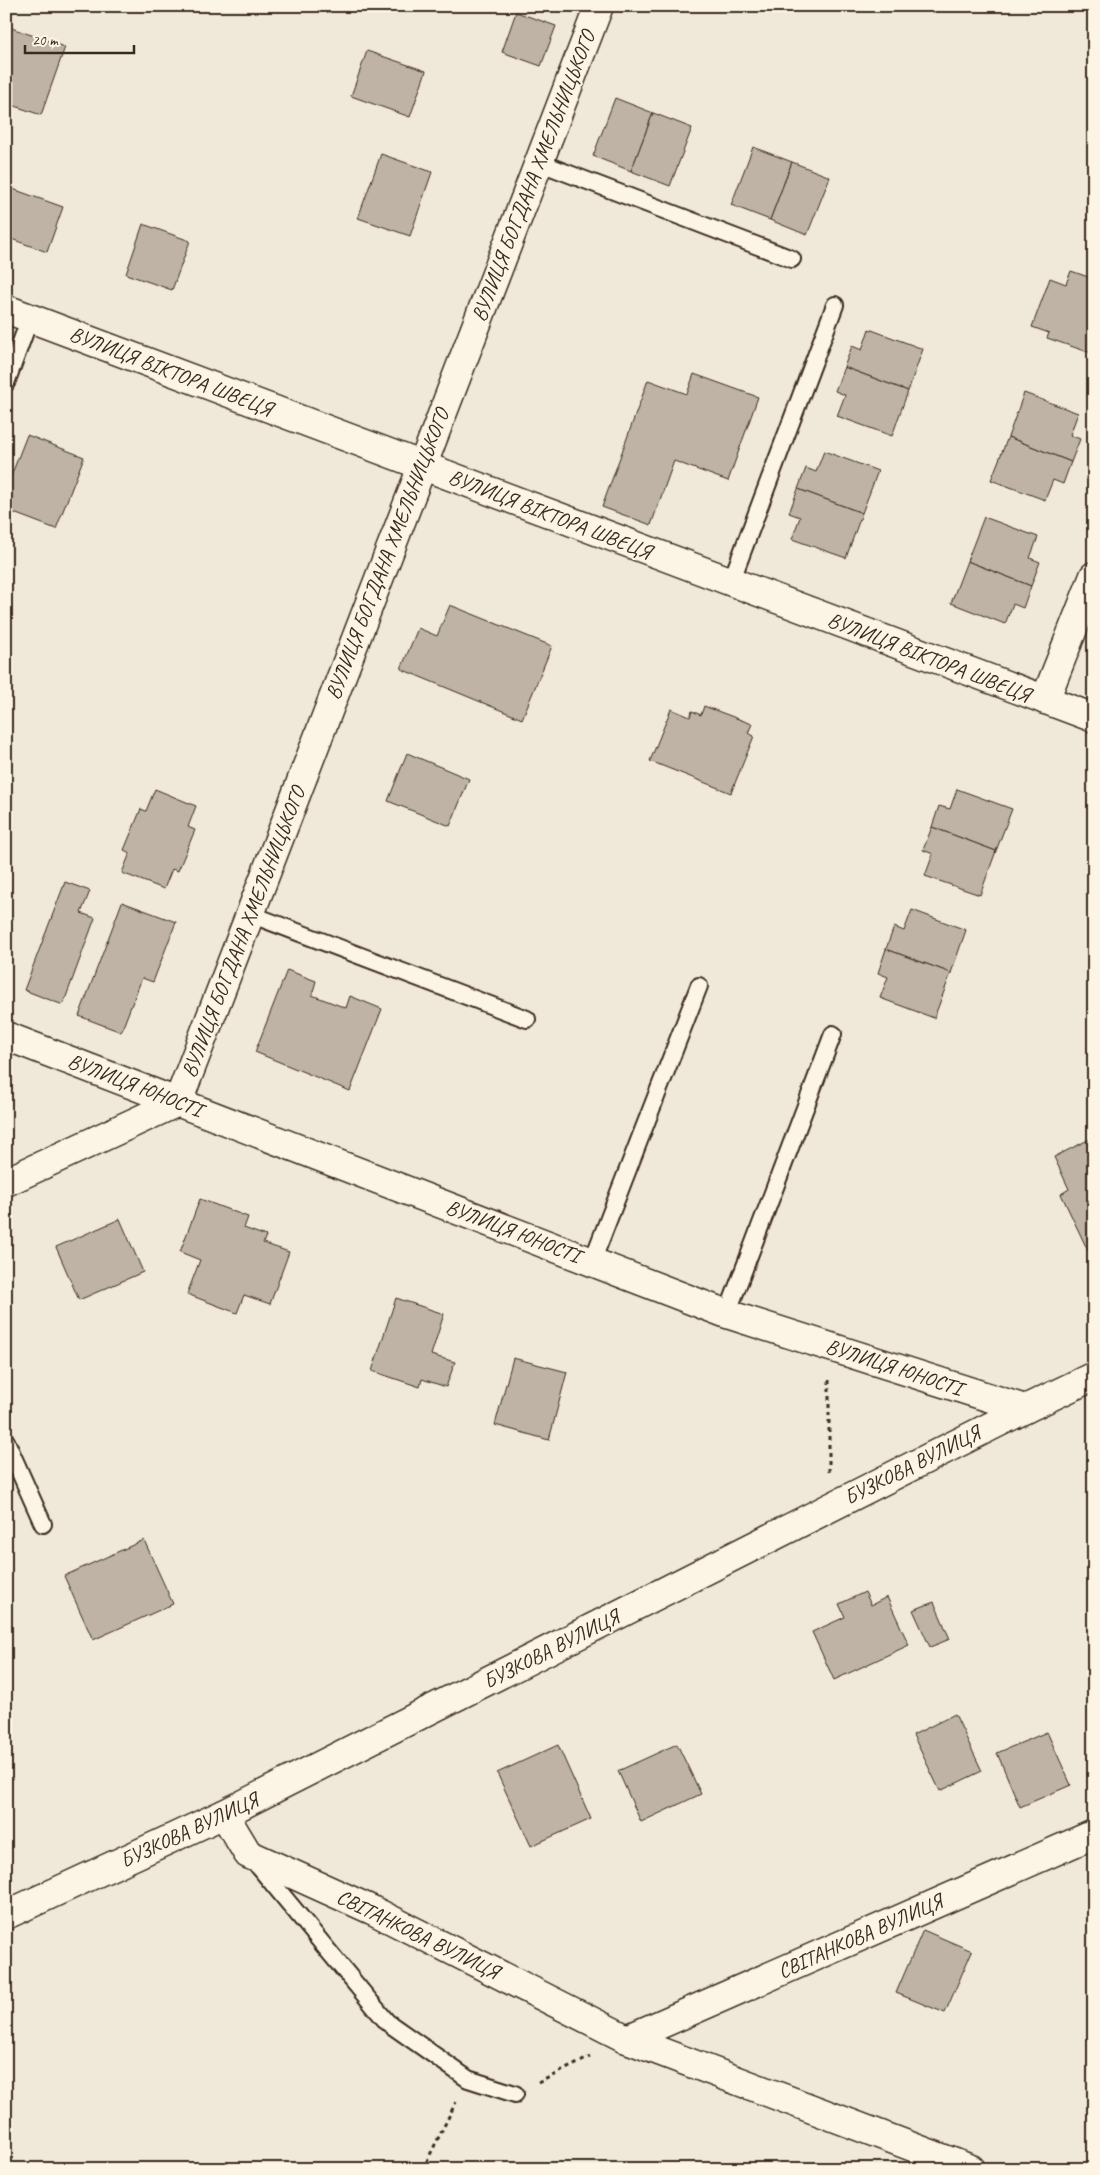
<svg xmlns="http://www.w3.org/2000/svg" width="1100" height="2175" font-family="Caveat,sans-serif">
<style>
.building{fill:#beb3a4;stroke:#3b2a1e}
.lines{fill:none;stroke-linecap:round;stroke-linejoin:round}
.lane-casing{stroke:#3b2a1e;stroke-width:20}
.street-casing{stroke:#3b2a1e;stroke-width:31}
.path{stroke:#3b2a1e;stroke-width:3;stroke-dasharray:4 4;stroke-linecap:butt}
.lane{stroke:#fcf5e5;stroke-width:16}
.street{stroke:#fcf5e5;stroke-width:28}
.labels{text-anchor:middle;stroke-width:4;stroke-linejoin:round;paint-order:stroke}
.street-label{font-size:21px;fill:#3b2a1e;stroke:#fcf5e5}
</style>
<rect width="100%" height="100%" fill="#f0e9d9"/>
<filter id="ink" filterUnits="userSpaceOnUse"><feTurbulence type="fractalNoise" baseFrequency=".02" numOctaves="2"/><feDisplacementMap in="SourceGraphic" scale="10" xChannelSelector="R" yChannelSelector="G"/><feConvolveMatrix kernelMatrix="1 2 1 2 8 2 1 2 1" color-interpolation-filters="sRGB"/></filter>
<g filter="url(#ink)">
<g class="building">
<polygon points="516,12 556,26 541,66 502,52"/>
<polygon points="6,26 65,47 41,115 6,103"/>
<polygon points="367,51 426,71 410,117 351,96"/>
<polygon points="615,98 653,113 631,171 593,156"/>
<polygon points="653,113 692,128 670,186 631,171"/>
<polygon points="753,147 792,162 770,220 731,205"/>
<polygon points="381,154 432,172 410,236 358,218"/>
<polygon points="792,162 830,177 807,235 770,220"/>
<polygon points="10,188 63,207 47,252 6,237 6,199"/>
<polygon points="143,224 190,241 172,290 126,274"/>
<polygon points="1071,271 1094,279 1094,354 1047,338 1049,333 1032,327 1050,278 1066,284"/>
<polygon points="869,329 923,349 908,391 844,367 852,346 862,350"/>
<polygon points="844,367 908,391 892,436 837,416 845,395 835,391"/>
<polygon points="694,374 758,397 728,481 674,461 651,525 602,507 648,380 687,394"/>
<polygon points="1024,393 1078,413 1070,435 1080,439 1071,462 1008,437"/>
<polygon points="27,435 84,457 56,529 6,510 6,489"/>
<polygon points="1008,437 1071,462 1063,484 1053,480 1045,500 991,480"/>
<polygon points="824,451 878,471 862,513 798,489 806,468 816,472"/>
<polygon points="798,489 862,513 846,558 792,539 800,517 789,513"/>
<polygon points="984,517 1038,537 1030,558 1040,562 1031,586 967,561"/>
<polygon points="967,561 1031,586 1023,608 1013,604 1005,624 951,603"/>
<polygon points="450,605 552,646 522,719 401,669 418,628 437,636"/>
<polygon points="704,706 752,724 748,733 754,736 731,793 650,761 671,709 690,717 692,711 701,715"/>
<polygon points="407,753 469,779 450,826 388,801"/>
<polygon points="155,789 196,806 188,827 195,830 178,871 172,869 164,889 122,873 130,853 124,850 141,809 146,811"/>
<polygon points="957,789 1012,809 996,851 932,827 939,806 950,809"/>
<polygon points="932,827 996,851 980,895 925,876 933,854 923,850"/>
<polygon points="65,882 90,891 81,913 95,918 63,1005 24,990"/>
<polygon points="122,902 176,922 153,982 142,978 121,1032 79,1016"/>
<polygon points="912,910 966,930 951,973 886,949 894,927 904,931"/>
<polygon points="886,949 951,973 934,1018 880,998 888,977 878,973"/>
<polygon points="287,970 316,981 312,995 346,1008 350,996 382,1009 350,1091 255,1052"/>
<polygon points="1094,1137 1094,1253 1090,1255 1061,1194 1069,1189 1054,1157"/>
<polygon points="200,1199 248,1217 244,1228 266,1236 263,1243 289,1252 270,1304 244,1295 237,1313 187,1294 200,1260 180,1252"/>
<polygon points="120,1219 143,1272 79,1300 56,1247"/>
<polygon points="396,1298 444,1314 431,1355 455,1362 446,1387 422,1379 420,1387 372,1371"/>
<polygon points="513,1358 567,1372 549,1440 495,1425"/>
<polygon points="144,1540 173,1604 93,1640 64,1576"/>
<polygon points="865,1592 871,1605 887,1597 909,1645 834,1680 812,1632 845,1617 839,1604"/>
<polygon points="934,1602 950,1639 930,1647 913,1610"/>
<polygon points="955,1714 982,1771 940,1791 913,1735"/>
<polygon points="1047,1732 1071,1785 1020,1807 997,1753"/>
<polygon points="677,1744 701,1794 641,1822 618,1771"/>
<polygon points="558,1745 591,1819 531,1846 497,1773"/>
<polygon points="923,1930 972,1951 945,2013 896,1993"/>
</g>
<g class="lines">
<defs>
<g id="lane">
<polyline points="538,162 792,259"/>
<polyline points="6,383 30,318"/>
<polyline points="731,582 835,305"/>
<polyline points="250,914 527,1019"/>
<polyline points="592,1262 699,986"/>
<polyline points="727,1314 833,1034"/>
<polyline points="6,1441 43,1524"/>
<polyline points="255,1862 387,2022 468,2079 515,2094"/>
</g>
<g id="street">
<polyline points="6,309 1094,718"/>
<polyline points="1045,700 1094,576"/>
<polyline points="6,1036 727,1314 1025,1409"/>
<polyline points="6,1182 178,1102 599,6"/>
<polyline points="224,1814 248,1854 372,1910 627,2039 971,2169"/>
<polyline points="6,1915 224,1814 1025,1409 1094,1376"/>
<polyline points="627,2039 1094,1834"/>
</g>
</defs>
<use href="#lane" class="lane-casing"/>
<use href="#street" class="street-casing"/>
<g class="path">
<polyline points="829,1380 829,1472"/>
<polyline points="538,2083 590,2057"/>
<polyline points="423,2169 456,2102"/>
</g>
<use href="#lane" class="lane"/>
<use href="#street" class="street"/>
</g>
</g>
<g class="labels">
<g class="street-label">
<text transform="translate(533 176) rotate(-69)" y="7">ВУЛИЦЯ БОГДАНА ХМЕЛЬНИЦЬКОГО</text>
<text transform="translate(171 371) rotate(21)" y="7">ВУЛИЦЯ ВІКТОРА ШВЕЦЯ</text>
<text transform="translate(550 514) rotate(21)" y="7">ВУЛИЦЯ ВІКТОРА ШВЕЦЯ</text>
<text transform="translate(387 554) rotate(-69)" y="7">ВУЛИЦЯ БОГДАНА ХМЕЛЬНИЦЬКОГО</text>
<text transform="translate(929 657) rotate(21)" y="7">ВУЛИЦЯ ВІКТОРА ШВЕЦЯ</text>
<text transform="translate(243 932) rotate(-69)" y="7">ВУЛИЦЯ БОГДАНА ХМЕЛЬНИЦЬКОГО</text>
<text transform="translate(135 1085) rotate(21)" y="7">ВУЛИЦЯ ЮНОСТІ</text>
<text transform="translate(513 1231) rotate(21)" y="7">ВУЛИЦЯ ЮНОСТІ</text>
<text transform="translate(894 1367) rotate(18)" y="7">ВУЛИЦЯ ЮНОСТІ</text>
<text transform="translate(912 1465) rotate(-27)" y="7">БУЗКОВА ВУЛИЦЯ</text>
<text transform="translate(551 1649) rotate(-27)" y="7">БУЗКОВА ВУЛИЦЯ</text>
<text transform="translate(189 1830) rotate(-25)" y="7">БУЗКОВА ВУЛИЦЯ</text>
<text transform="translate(418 1934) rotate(26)" y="7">СВІТАНКОВА ВУЛИЦЯ</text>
<text transform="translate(860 1936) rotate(-24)" y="7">СВІТАНКОВА ВУЛИЦЯ</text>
</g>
</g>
<rect width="1100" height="2175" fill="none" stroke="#fcf5e5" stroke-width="25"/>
<rect x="12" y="12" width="1075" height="2150" fill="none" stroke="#3b2a1e" stroke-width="2" filter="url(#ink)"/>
<path d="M25 45v8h109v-8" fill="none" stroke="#3b2a1e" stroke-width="2.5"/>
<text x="32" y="45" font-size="15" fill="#3b2a1e" stroke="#fcf5e5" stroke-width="4" paint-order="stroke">20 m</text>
</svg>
